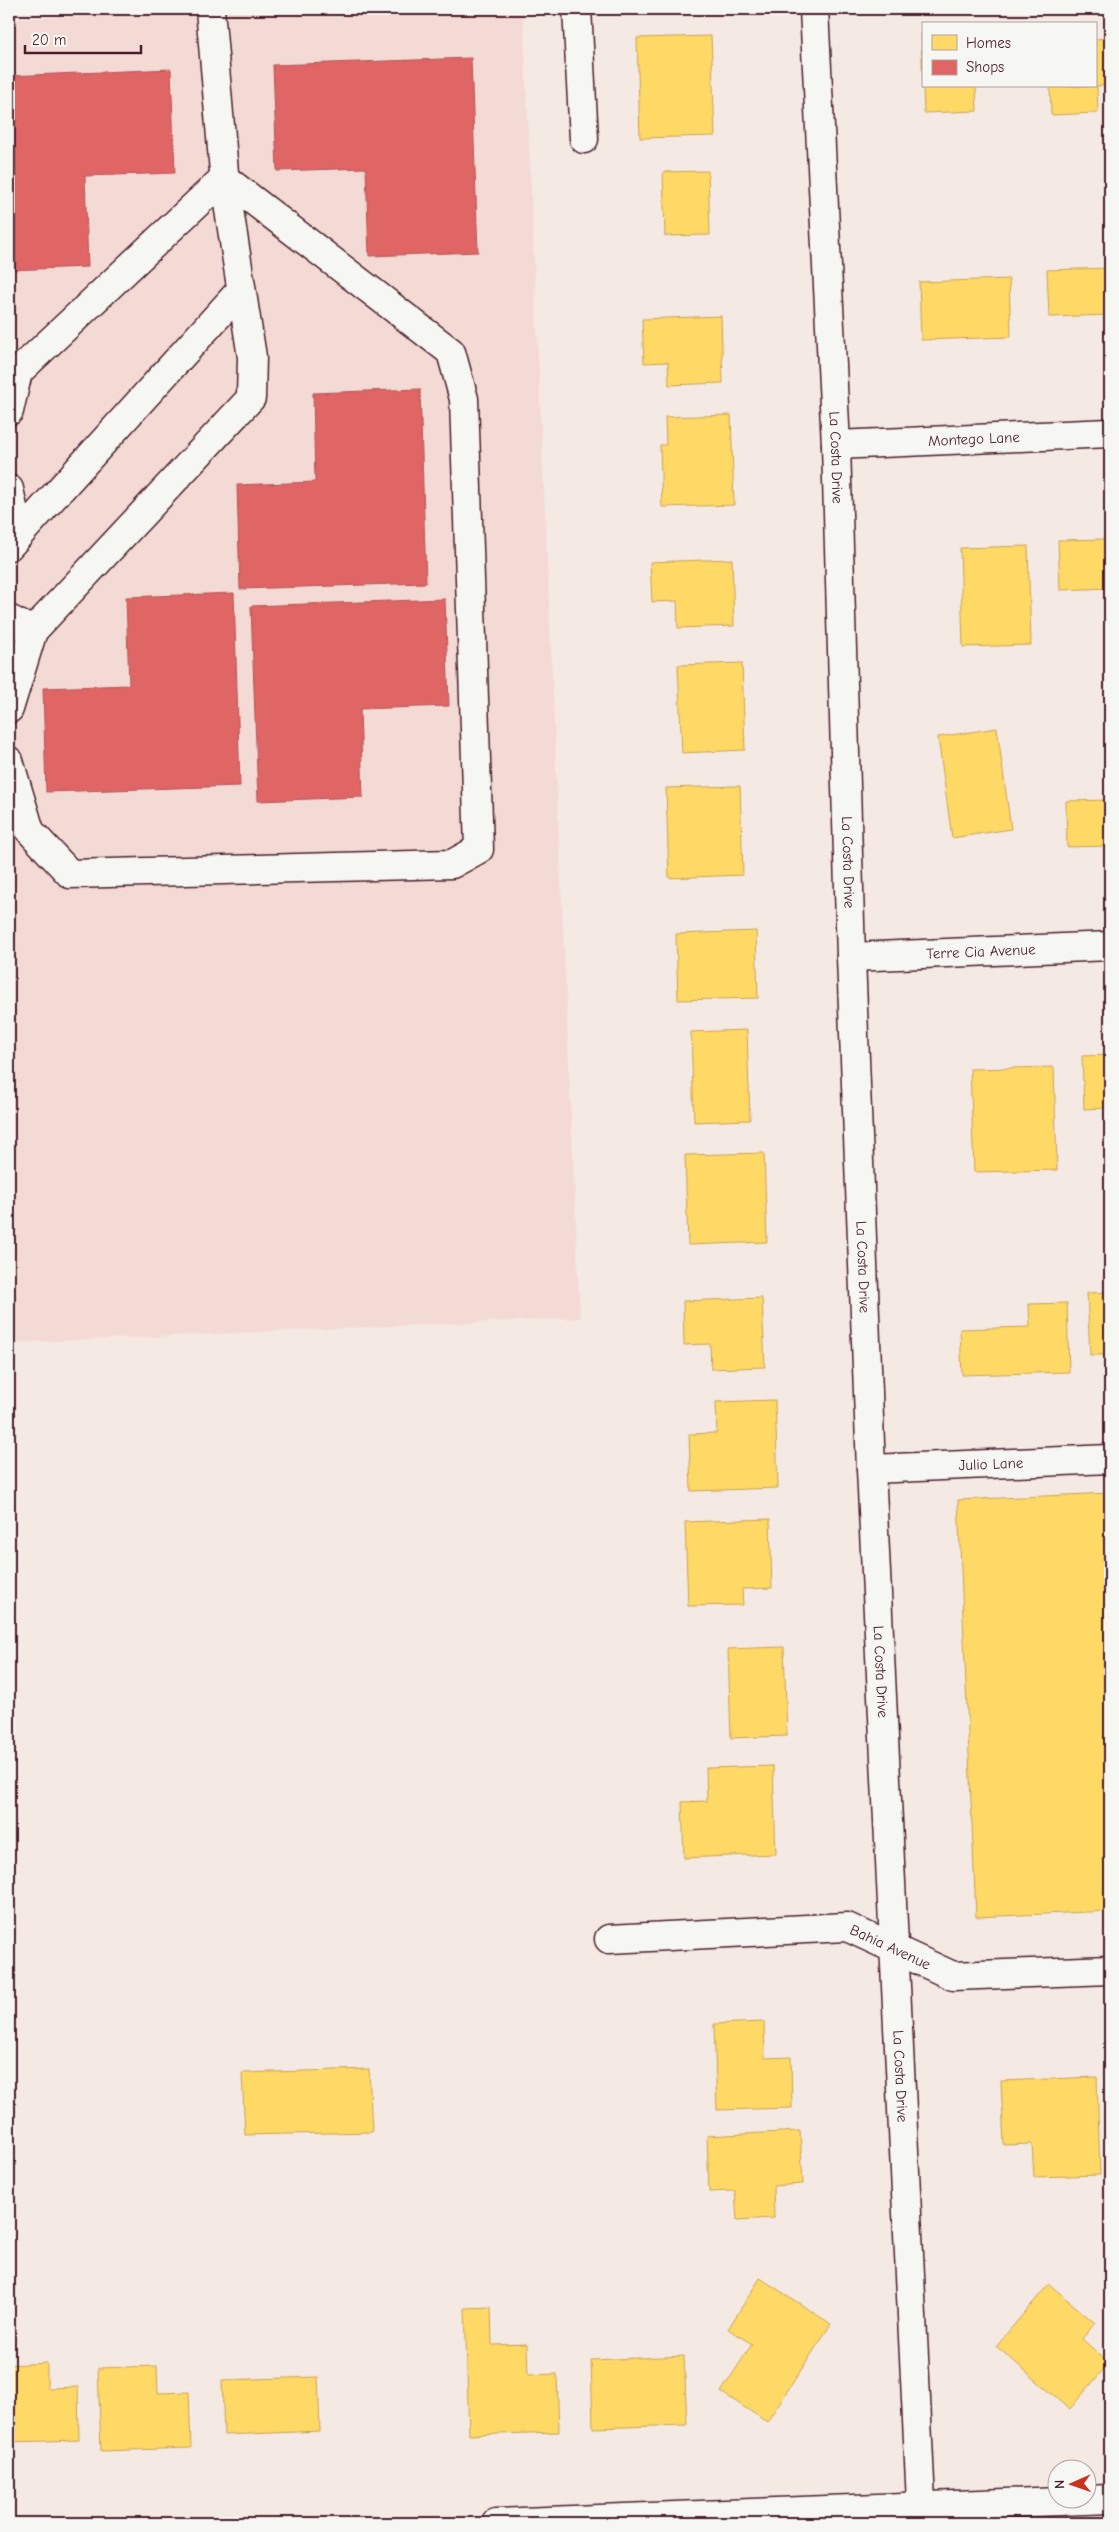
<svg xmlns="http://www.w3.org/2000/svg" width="1119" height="2532" font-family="'Comic Neue',sans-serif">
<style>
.built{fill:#f4dad4}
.homes{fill:#ffd966;stroke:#c9a154}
.shops{fill:#e06666;stroke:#b35154}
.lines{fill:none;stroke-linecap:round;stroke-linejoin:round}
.minor-casing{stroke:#4a1f2b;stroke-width:31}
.minor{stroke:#f6f6f2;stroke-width:28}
.labels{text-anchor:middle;stroke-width:5;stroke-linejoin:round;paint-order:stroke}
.street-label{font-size:15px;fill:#4a1f2b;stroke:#f6f6f2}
</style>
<rect width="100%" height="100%" fill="#f5e9e4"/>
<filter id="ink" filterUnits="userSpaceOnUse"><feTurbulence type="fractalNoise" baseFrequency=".02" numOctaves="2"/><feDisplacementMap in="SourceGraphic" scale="10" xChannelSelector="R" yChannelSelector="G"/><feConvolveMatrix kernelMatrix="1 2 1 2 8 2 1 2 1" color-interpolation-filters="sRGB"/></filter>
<g filter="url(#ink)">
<polygon class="built" points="275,9 523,9 580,1318 9,1343 9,19"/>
<g class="homes">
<polygon points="921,34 923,34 923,86 976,86 977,111 924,113"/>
<polygon points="711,36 715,136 640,138 637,38"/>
<polygon points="1110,38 1110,85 1097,86 1098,113 1051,115 1050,86 1095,86 1095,39"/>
<polygon points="708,171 710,235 665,236 663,172"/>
<polygon points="1110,268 1110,315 1049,317 1047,270"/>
<polygon points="1009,279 1011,337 921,340 919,282"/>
<polygon points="721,316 723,383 669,385 668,362 644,363 642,319"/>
<polygon points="731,415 734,505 662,507 660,445 666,445 665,417"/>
<polygon points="1110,539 1110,588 1060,590 1058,540"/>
<polygon points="1028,546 1031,645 963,647 960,548"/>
<polygon points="732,559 734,626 678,628 677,601 652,602 650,562"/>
<polygon points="742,663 745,750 682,753 678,665"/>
<polygon points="997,728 1011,829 952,838 938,737"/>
<polygon points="740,786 743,875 669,878 666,788"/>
<polygon points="1110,800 1110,846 1067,847 1066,801"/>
<polygon points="756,931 758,998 678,1000 676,934"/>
<polygon points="747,1030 750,1120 694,1122 691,1032"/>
<polygon points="1110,1055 1110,1108 1084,1109 1082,1056"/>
<polygon points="1054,1067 1057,1170 974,1172 970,1069"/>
<polygon points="764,1153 767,1242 688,1245 685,1155"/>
<polygon points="1110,1292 1110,1355 1090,1355 1087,1293"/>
<polygon points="762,1298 765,1367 711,1369 710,1344 684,1345 683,1301"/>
<polygon points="1067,1303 1069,1372 962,1375 960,1329 1030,1327 1029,1304"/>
<polygon points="775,1400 778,1488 691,1491 689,1434 717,1433 716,1402"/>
<polygon points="1110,1493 1110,1911 976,1917 958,1500"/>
<polygon points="770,1519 772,1588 742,1589 743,1605 688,1606 685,1522"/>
<polygon points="784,1647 787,1736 731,1738 728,1649"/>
<polygon points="773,1766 776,1854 684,1858 682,1802 707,1801 706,1768"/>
<polygon points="764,2022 765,2058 791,2057 792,2108 717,2110 714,2024"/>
<polygon points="369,2069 372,2132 245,2135 242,2073"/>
<polygon points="1097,2077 1100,2175 1034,2177 1032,2144 1004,2145 1001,2081"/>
<polygon points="800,2131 803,2184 773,2186 774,2218 737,2220 735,2191 709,2192 707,2136"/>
<polygon points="760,2278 831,2324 767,2422 721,2392 752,2344 728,2329"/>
<polygon points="1049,2284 1095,2323 1082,2339 1109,2363 1070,2409 996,2346"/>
<polygon points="491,2307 492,2345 527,2344 528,2375 557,2374 559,2432 469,2435 465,2308"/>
<polygon points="684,2356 687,2425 593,2428 591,2360"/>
<polygon points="47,2363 47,2388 78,2387 79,2440 9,2442 9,2365"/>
<polygon points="157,2366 158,2393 189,2392 191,2448 101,2451 98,2368"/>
<polygon points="318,2377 320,2431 224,2435 222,2380"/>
</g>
<g class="shops">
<polygon points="471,58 478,252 369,256 366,168 277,171 273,65"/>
<polygon points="171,69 175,173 85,176 88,267 9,270 9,76"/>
<polygon points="420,389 426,583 240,589 237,485 315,482 313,393"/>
<polygon points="234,593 240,786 46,792 43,688 129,685 126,597"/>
<polygon points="445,599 449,706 360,709 363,797 258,801 251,606"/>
</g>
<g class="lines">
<defs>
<g id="minor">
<polyline points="577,9 584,139"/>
<path id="s1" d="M814,9L836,445L851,957L871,1469L922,2523"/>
<polyline points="9,411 18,372 224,178 451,352 464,399 479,849 452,864 70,874 30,831 9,761"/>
<path id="s2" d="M836,445L1110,433"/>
<polyline points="9,489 19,535"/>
<polyline points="9,546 241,290"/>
<polyline points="9,619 33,631 251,398 252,357 225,184 210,9"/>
<polyline points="9,709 33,631"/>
<path id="s3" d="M851,957L1110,946"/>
<path id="s4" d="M871,1469L1110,1459"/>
<path id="s5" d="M609,1939L847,1927L953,1976L1110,1970"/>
<polyline points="496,2523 1110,2499"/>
</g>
</defs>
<use href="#minor" class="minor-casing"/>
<use href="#minor" class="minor"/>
</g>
</g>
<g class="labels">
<g class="street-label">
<text dy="5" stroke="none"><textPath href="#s2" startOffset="138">Montego Lane</textPath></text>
<text dy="5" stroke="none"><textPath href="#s1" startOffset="449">La Costa Drive</textPath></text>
<text dy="5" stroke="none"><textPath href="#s1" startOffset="854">La Costa Drive</textPath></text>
<text dy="5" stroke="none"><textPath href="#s3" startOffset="130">Terre Cia Avenue</textPath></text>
<text dy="5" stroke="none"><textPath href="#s1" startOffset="1259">La Costa Drive</textPath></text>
<text dy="5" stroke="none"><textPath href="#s4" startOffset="120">Julio Lane</textPath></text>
<text dy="5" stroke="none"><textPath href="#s1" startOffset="1664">La Costa Drive</textPath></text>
<text dy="5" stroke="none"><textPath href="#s5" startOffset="286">Bahia Avenue</textPath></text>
<text dy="5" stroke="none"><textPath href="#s1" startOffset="2069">La Costa Drive</textPath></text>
</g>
</g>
<rect width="1119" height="2532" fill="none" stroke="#f6f6f2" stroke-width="30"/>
<rect x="15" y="15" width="1089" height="2502" fill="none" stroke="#4a1f2b" stroke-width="2" filter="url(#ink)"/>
<rect x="922" y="22" width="175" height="65" fill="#f6f6f2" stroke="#b1a0a2"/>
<rect x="932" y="35" width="25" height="15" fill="#ffd966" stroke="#b1a0a2"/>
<text x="966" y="48" font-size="15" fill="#4a1f2b">Homes</text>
<rect x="932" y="60" width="25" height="15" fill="#e06666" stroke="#b1a0a2"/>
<text x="966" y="72" font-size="15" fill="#4a1f2b">Shops</text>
<g transform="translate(1072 2484) rotate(268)"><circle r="24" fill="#f6f6f2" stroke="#b1a0a2"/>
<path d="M0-4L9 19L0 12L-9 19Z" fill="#c8321e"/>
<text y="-8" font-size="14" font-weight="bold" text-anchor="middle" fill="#4a1f2b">N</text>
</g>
<path d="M25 45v8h116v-8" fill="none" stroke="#4a1f2b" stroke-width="2.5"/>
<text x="32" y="45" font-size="15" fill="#4a1f2b" stroke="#f6f6f2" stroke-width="4" paint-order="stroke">20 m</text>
</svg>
